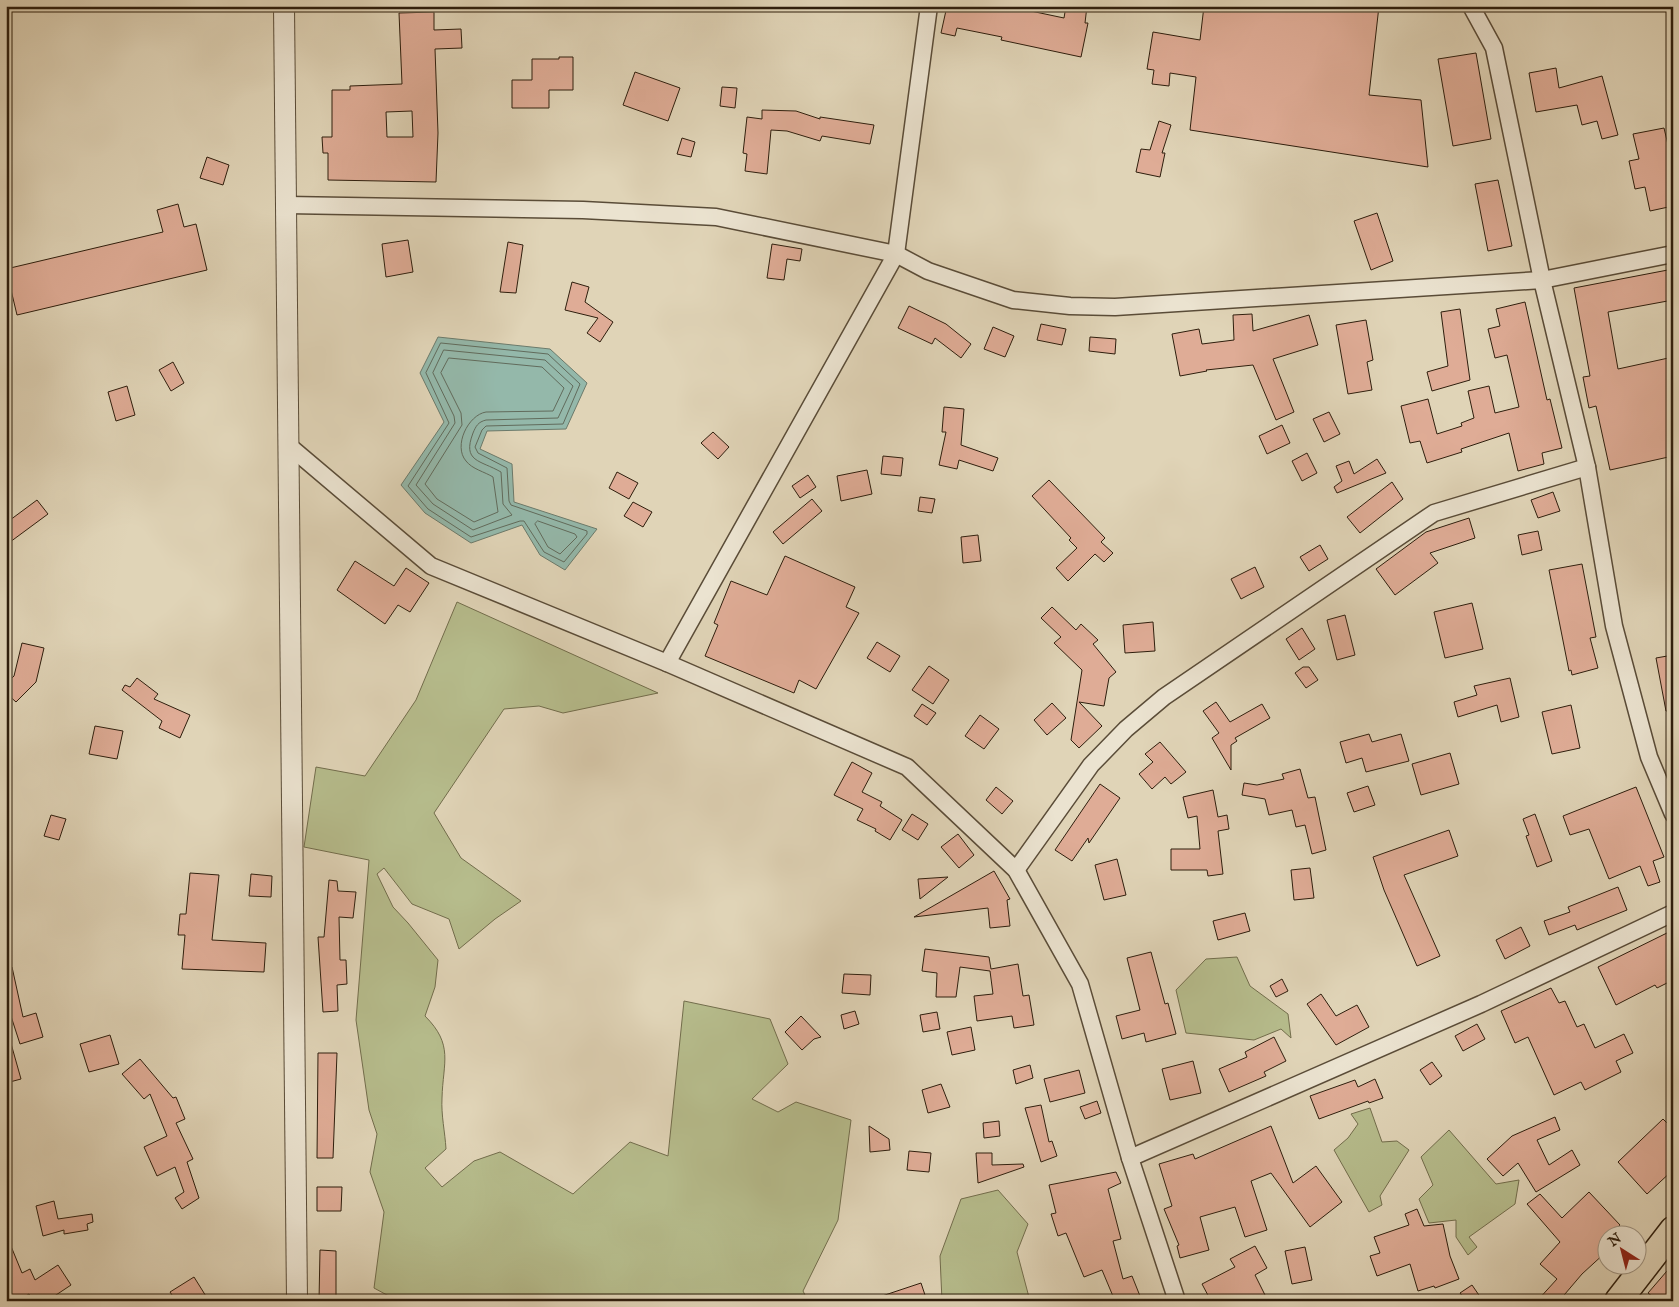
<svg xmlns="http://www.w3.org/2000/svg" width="1679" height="1307" font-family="'IM FELL English',serif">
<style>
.green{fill:#b6bc8c;stroke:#726d4c}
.water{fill:#94b8aa;stroke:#6b7a6b}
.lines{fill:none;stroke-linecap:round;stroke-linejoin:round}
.shore{stroke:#616b5c;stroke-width:1}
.building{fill:#dfac96;stroke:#2e1e0d;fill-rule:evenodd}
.minor-casing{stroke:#5a4c38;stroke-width:19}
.tertiary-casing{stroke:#5a4c38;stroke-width:22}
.trunk-casing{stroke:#2e1e0d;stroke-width:29}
.minor{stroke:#ebe3d0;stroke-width:16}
.tertiary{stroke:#ebe3d0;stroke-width:20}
.trunk{stroke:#e0d4b7;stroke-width:26}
</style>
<rect width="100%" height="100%" fill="#e0d4b7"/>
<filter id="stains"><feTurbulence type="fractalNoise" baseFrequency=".004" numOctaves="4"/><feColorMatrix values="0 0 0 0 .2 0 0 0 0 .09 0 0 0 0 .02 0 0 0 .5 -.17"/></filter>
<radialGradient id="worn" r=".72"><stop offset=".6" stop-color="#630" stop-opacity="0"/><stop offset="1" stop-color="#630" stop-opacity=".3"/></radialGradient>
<g class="green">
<path d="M457,602L658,693L563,713L539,706L504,709L434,813L461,858L521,901L495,919L459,949L449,919L412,904L384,868L377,874L393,907L408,923L438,960L435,987L425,1016C454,1045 443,1062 442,1098C441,1115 445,1132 446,1149L425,1168L442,1187L474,1161L500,1152L573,1194L630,1142L668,1156L684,1001L770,1019L788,1064L752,1099L778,1112L796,1102L851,1120L838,1220L803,1291L808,1301H398L374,1288L384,1212L370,1172L377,1134L369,1110L356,1020L369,860L304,847L316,767L365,776L416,700Z"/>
<polygon points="1237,957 1250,986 1288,1014 1291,1038 1281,1029 1254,1040 1186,1033 1176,990 1206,959"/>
<polygon points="1370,1108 1382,1142 1397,1141 1409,1150 1380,1196 1382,1205 1369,1212 1334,1150 1348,1138 1358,1124 1351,1114"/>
<polygon points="1449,1130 1496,1184 1519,1180 1515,1204 1469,1237 1477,1247 1468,1255 1456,1237 1456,1220 1429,1223 1419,1199 1433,1185 1421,1157"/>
<polygon points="998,1190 1028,1224 1017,1252 1030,1301 942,1301 940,1256 961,1199"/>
</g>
<polygon class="water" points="438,337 550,349 587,383 566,429 487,431 480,449 512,464 514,502 597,529 565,570 540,555 522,525 471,543 425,513 401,485 444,422 420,373"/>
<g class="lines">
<g class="shore">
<polygon points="441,343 548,354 580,384 563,424 486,426 482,430 475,447 478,453 507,468 509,501 511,505 587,531 587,534 564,562 544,552 524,521 520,521 471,537 428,509 408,486 449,423 426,373"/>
<path d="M444,350L545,360L573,386L558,418L486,420C478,422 476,426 473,433C462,462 480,460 501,472L503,504L512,515L473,530L433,504L416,485L455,423L454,416L433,373Z"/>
<path d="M449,358L542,367L564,388L553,411L486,412C468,415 453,446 466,461C472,469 485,472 493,477L498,512L474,522L437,499L425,484L462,425L461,413L441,373Z"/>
<polygon points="538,521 575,534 577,537 560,554 548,547 535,524"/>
</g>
</g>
<g class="building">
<polygon points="947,6 1007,6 1064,18 1066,6 1087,6 1085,23 1088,23 1081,57 1001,40 1002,37 957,28 955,36 941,33"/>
<polygon points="1204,6 1379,6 1369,95 1421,100 1428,167 1190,130 1196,77 1170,73 1169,86 1152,84 1154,70 1147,69 1153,32 1200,40"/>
<path d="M434,12V30L461,29L462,48L435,49L438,133L436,182L328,180V153H323L322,137H332V90H350V86L402,84L399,13ZM412,111L413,137H387L386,112Z"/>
<polygon points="1476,53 1491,139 1453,146 1438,59"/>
<polygon points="559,57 573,57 573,90 549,90 549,108 512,108 512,80 532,80 532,59 559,59"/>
<polygon points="1556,68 1559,88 1602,76 1618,135 1602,139 1597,121 1582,125 1577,105 1536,112 1529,73"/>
<polygon points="635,72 680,88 668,121 623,105"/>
<polygon points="722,87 737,88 735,108 720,106"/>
<polygon points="762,110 796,111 820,119 820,117 874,125 870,144 822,136 820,141 787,131 771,130 767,174 745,171 747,154 743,153 747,117 762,119"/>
<polygon points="1159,121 1171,125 1162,153 1165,153 1160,177 1136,172 1141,149 1150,150"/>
<polygon points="1664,128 1673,166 1673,206 1650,211 1645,187 1635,189 1629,161 1639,159 1633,134"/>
<polygon points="682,138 695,142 691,157 677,154"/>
<polygon points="207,157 229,165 223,185 200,178"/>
<polygon points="1498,180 1512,246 1488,251 1475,184"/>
<polygon points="178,204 184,227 196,224 207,270 17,315 6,269 163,232 157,210"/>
<polygon points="1377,213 1393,261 1371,270 1354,221"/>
<polygon points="408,240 413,272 386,277 382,244"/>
<polygon points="508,242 523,245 516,293 500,292"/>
<polygon points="772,244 802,249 800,261 787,259 784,280 767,278"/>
<polygon points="1673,269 1673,300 1608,312 1618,369 1673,357 1673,456 1610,470 1596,406 1589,408 1583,377 1590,376 1574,288"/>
<polygon points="572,282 589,287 585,302 613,322 600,342 587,333 598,318 565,310"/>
<polygon points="1525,302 1547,400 1550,399 1562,448 1542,453 1544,464 1518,471 1509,433 1461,449 1462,452 1427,463 1420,441 1410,443 1401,406 1428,399 1437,434 1462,426 1461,423 1474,418 1468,391 1489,386 1495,413 1519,407 1507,355 1495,358 1488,329 1500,326 1496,309"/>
<polygon points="909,306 946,324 971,344 961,358 935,338 932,344 898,328"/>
<polygon points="1460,309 1470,380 1432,391 1427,372 1448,366 1441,312"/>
<polygon points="1252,314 1253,331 1309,315 1318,345 1273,359 1294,412 1276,420 1253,365 1206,370 1207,371 1180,376 1172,334 1199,329 1202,344 1234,340 1233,315"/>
<polygon points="1366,320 1373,360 1367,362 1372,390 1348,394 1336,325"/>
<polygon points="1041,324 1066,329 1062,345 1037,340"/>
<polygon points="993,327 1014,336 1005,357 984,349"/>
<polygon points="1090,337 1116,339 1115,354 1089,351"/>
<polygon points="173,362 184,383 171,391 159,370"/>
<polygon points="127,386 135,415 116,421 108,392"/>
<polygon points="944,407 964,409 961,445 998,458 993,471 959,460 957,469 939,465 946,432 942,432"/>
<polygon points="1329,412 1340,434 1324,442 1313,419"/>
<polygon points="1282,425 1290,443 1267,454 1259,436"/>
<polygon points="713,432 729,447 718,459 701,443"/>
<polygon points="1307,453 1317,473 1302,481 1292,461"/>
<polygon points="883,456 903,458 901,476 881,474"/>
<polygon points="1377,459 1386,473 1337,493 1334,487 1342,481 1336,466 1349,461 1354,474"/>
<polygon points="867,470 872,494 841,501 837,476"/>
<polygon points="617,472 638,483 629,499 609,488"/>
<polygon points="808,475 816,487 800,498 792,486"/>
<polygon points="1049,480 1105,538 1101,542 1113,553 1104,562 1095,554 1068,581 1056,568 1077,548 1069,540 1071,538 1032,496"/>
<polygon points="1392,482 1403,499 1360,533 1347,517"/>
<polygon points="1553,492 1560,511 1538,518 1531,500"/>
<polygon points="920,497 935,499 932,513 918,511"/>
<polygon points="812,499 822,511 783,544 773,532"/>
<polygon points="37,500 48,514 6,545 6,523"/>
<polygon points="633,502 652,512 643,527 624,516"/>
<polygon points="1469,518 1475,538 1430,553 1438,563 1395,595 1376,569 1426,532"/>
<polygon points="1538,531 1542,550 1522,555 1518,535"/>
<polygon points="978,535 981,561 963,563 961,537"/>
<polygon points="1320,545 1328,559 1309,571 1300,557"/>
<polygon points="785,556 855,587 846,607 859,613 816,689 799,680 794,693 705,656 718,625 714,623 731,581 767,595"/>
<polygon points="355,561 394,586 406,568 429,583 410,612 398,605 385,624 337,590"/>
<polygon points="1582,564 1596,637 1590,638 1598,668 1572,675 1571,670 1569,671 1549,570"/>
<polygon points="1255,567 1264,587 1241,599 1231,579"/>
<polygon points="1472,603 1483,649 1445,658 1434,612"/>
<polygon points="1052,607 1076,630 1081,624 1098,640 1093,644 1116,672 1109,678 1104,706 1079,702 1102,726 1079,748 1071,740 1082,670 1054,643 1061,637 1041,618"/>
<polygon points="1345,615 1355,655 1337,660 1327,620"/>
<polygon points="1153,622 1155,651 1125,653 1123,625"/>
<polygon points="1302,628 1315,649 1299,660 1286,639"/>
<polygon points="877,642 900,656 890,672 867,658"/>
<polygon points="22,643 44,648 36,682 16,702 6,693 6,684 14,676"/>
<polygon points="1673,655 1673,711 1666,711 1656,658"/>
<polygon points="929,666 949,680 933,704 912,690"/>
<polygon points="1303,667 1309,667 1318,680 1306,688 1295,673"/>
<polygon points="137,678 158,694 154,699 190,715 180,738 159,728 162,721 122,690 125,685 130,687"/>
<polygon points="1510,678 1519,717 1501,722 1497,705 1458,717 1454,702 1477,695 1474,686"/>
<polygon points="1216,702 1230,722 1262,704 1270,718 1235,738 1237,741 1231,745 1231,770 1212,738 1219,733 1203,711"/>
<polygon points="1052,703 1066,718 1047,735 1034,720"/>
<polygon points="922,704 936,713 927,725 914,716"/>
<polygon points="1571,705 1580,748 1552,754 1542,712"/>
<polygon points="980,715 999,729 984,749 965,736"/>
<polygon points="95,726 123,731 117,759 89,754"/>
<polygon points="1369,734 1372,742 1401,734 1409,761 1366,772 1362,758 1346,763 1340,742"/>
<polygon points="1160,742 1186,772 1171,784 1165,777 1152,789 1139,774 1153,762 1145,754"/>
<polygon points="1450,753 1459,784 1421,795 1412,764"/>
<polygon points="852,762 872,773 862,792 882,802 880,806 902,820 890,840 875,831 876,829 857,820 863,809 834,795"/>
<polygon points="1300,769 1308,798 1315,797 1326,850 1312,854 1305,825 1296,827 1292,810 1269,815 1265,799 1242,795 1244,783 1257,785 1284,779 1282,774"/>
<polygon points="1100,784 1120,798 1089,843 1088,838 1072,861 1055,850"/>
<polygon points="1368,786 1375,805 1354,812 1347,793"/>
<polygon points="996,787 1013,801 1002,814 986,800"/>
<polygon points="1636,787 1664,857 1653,861 1660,882 1648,886 1640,866 1609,879 1589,829 1570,835 1563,816"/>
<polygon points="1213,790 1218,817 1227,815 1229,829 1218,831 1223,874 1208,876 1207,870 1171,870 1171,849 1200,849 1197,816 1188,818 1183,797"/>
<polygon points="912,814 928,824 918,840 902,830"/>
<polygon points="1535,814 1552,861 1537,867 1526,836 1529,835 1523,819"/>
<polygon points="51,815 66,819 59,840 44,836"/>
<polygon points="1449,830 1458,856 1404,875 1440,956 1417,966 1384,890 1373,857"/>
<polygon points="958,834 974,855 959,868 941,847"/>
<polygon points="1117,859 1126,895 1104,900 1095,865"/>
<polygon points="1310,868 1314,898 1294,900 1291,870"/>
<polygon points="994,871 1010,899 1007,900 1010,926 990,928 988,908 914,917"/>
<polygon points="190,873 219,875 212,940 266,943 264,972 182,969 185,935 178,935 180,914 186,914"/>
<polygon points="251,874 272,876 271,897 249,896"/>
<polygon points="948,877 920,899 918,879"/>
<polygon points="329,880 337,881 338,891 356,892 353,918 339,917 340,960 346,960 347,984 337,985 338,1011 323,1012 318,937 324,937"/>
<polygon points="1618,887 1627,910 1577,930 1575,925 1549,935 1544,921 1570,912 1568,907"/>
<polygon points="1245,913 1250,931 1218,940 1213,921"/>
<polygon points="1521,927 1530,946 1505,959 1496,940"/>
<polygon points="1673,930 1673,980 1657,988 1655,985 1616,1005 1598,967"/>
<polygon points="925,949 989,957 991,969 1018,964 1023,996 1029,995 1034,1025 1014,1028 1012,1016 977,1021 974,996 993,994 990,971 960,967 956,997 936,997 937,973 922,971"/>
<polygon points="1151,952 1165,1004 1168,1003 1176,1034 1146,1042 1144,1033 1122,1039 1116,1016 1140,1010 1127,958"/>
<polygon points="6,967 12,967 23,1017 36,1013 43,1037 20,1044 9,1010 6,1010"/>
<polygon points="844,974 871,975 870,995 842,993"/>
<polygon points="1282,979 1288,991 1276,997 1270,986"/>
<polygon points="1551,988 1559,1003 1565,1001 1577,1027 1584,1024 1595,1048 1624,1034 1633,1053 1616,1061 1621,1072 1585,1090 1581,1082 1554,1095 1528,1037 1515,1043 1501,1011"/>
<polygon points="1321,994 1336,1016 1357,1005 1369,1027 1336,1045 1307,1004"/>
<polygon points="855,1011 859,1024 844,1029 841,1015"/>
<polygon points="937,1012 940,1029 923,1032 920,1015"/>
<polygon points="801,1016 821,1037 814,1039 802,1050 785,1032"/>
<polygon points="1477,1024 1485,1039 1463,1051 1455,1036"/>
<polygon points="971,1027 975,1050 952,1055 947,1032"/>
<polygon points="110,1035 119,1064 89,1072 80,1044"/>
<polygon points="1274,1037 1286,1061 1264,1072 1266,1076 1229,1092 1219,1069 1247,1057 1245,1052"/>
<polygon points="10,1040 21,1079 6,1083 6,1041"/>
<polygon points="318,1053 337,1053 333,1158 317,1158"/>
<polygon points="140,1059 173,1098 176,1097 185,1119 176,1123 193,1159 187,1162 199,1198 182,1209 175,1198 184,1192 175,1167 157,1176 144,1147 167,1136 150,1094 144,1099 122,1074"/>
<polygon points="1193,1061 1201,1093 1170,1100 1162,1069"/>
<polygon points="1432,1062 1442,1076 1430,1085 1420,1070"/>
<polygon points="1030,1065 1033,1078 1016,1084 1013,1070"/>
<polygon points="1079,1070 1085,1093 1050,1102 1044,1079"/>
<polygon points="1375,1079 1383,1098 1369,1103 1368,1101 1319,1119 1310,1096 1355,1080 1358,1087"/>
<polygon points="941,1084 950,1107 928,1113 922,1090"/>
<polygon points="1097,1101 1101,1113 1085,1119 1080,1107"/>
<polygon points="1041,1105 1049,1142 1052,1141 1057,1156 1041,1162 1025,1108"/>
<polygon points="1555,1117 1560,1130 1537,1140 1549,1165 1572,1150 1580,1165 1536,1192 1518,1163 1503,1176 1487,1159 1512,1136"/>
<polygon points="1663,1119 1673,1129 1673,1170 1647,1194 1618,1162"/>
<polygon points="999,1121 1000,1136 984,1138 983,1123"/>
<polygon points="869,1126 889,1139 890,1150 870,1152"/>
<polygon points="1271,1126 1293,1183 1316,1166 1342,1202 1310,1227 1271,1173 1251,1181 1267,1230 1245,1237 1235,1207 1200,1217 1209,1250 1180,1258 1177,1246 1179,1245 1164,1209 1172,1206 1159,1164 1193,1154 1195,1159"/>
<polygon points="909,1151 931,1153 929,1172 907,1170"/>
<polygon points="976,1153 992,1153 992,1165 1023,1164 1024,1167 978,1183"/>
<polygon points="1116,1172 1121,1183 1108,1189 1121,1239 1113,1241 1123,1279 1132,1276 1142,1301 1115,1301 1102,1270 1084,1277 1066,1233 1058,1236 1051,1214 1056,1213 1049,1185"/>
<polygon points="317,1187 342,1187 341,1211 317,1211"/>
<polygon points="1589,1192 1620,1225 1611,1234 1606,1234 1606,1239 1600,1245 1606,1252 1582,1274 1559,1301 1537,1301 1557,1279 1540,1264 1560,1242 1527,1204 1540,1194 1562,1218"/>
<polygon points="54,1201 58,1219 92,1214 93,1222 87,1224 88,1230 64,1234 64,1230 43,1236 36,1206"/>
<polygon points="1417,1209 1424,1226 1443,1224 1450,1256 1459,1279 1435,1288 1434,1286 1418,1291 1410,1264 1377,1276 1370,1256 1380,1253 1374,1237 1409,1225 1405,1214"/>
<polygon points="6,1234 22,1273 30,1269 35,1280 58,1265 71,1285 47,1301 34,1301 29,1294 17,1301 6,1301"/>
<polygon points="1255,1246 1267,1268 1255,1275 1268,1301 1211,1301 1202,1284 1235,1267 1230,1259"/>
<polygon points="1305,1247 1312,1280 1292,1284 1285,1251"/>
<polygon points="320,1250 336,1251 336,1301 319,1301"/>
<polygon points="1673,1264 1673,1301 1658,1301 1648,1293"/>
<polygon points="194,1277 209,1301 176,1301 170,1292"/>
<polygon points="921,1283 927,1301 876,1301 876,1298"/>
<polygon points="1472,1285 1483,1301 1466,1301 1460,1293"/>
</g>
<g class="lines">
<defs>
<g id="minor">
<polyline points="1471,6 1494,48 1542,280 1587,467 1614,626 1649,757 1673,814"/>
<polyline points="287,205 583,210 716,217 896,254 928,271 1013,300 1070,306 1115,307 1542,280 1673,254"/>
<polyline points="288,445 431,566 667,663 907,767 1016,870 1080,984 1130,1158 1177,1301"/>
<polyline points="667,663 896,254 929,6"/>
<polyline points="1016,870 1091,765 1126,729 1164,697 1434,513 1587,467"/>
<polyline points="1130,1158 1481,1004 1673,913"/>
</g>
<polyline id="tertiary" points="284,6 297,1301"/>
<polyline id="trunk" points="1618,1301 1673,1230"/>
</defs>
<use href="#minor" class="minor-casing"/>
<use href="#tertiary" class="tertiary-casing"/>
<use href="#trunk" class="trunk-casing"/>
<use href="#minor" class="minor"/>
<use href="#tertiary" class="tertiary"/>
<use href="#trunk" class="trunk"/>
</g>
<rect width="1679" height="1307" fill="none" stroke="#e0d4b7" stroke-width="25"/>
<rect x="8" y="8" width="1664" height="1292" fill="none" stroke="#2e1e0d" stroke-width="2.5"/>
<rect x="12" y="12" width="1654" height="1282" fill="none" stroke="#2e1e0d"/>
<g transform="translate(1622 1250) rotate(324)"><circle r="24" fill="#ebe3d0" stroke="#9f9482"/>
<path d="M0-4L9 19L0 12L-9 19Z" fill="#8f2418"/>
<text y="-8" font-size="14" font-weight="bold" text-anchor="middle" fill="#2e1e0d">N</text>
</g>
<rect width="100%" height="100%" filter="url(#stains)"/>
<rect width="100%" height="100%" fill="url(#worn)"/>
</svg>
